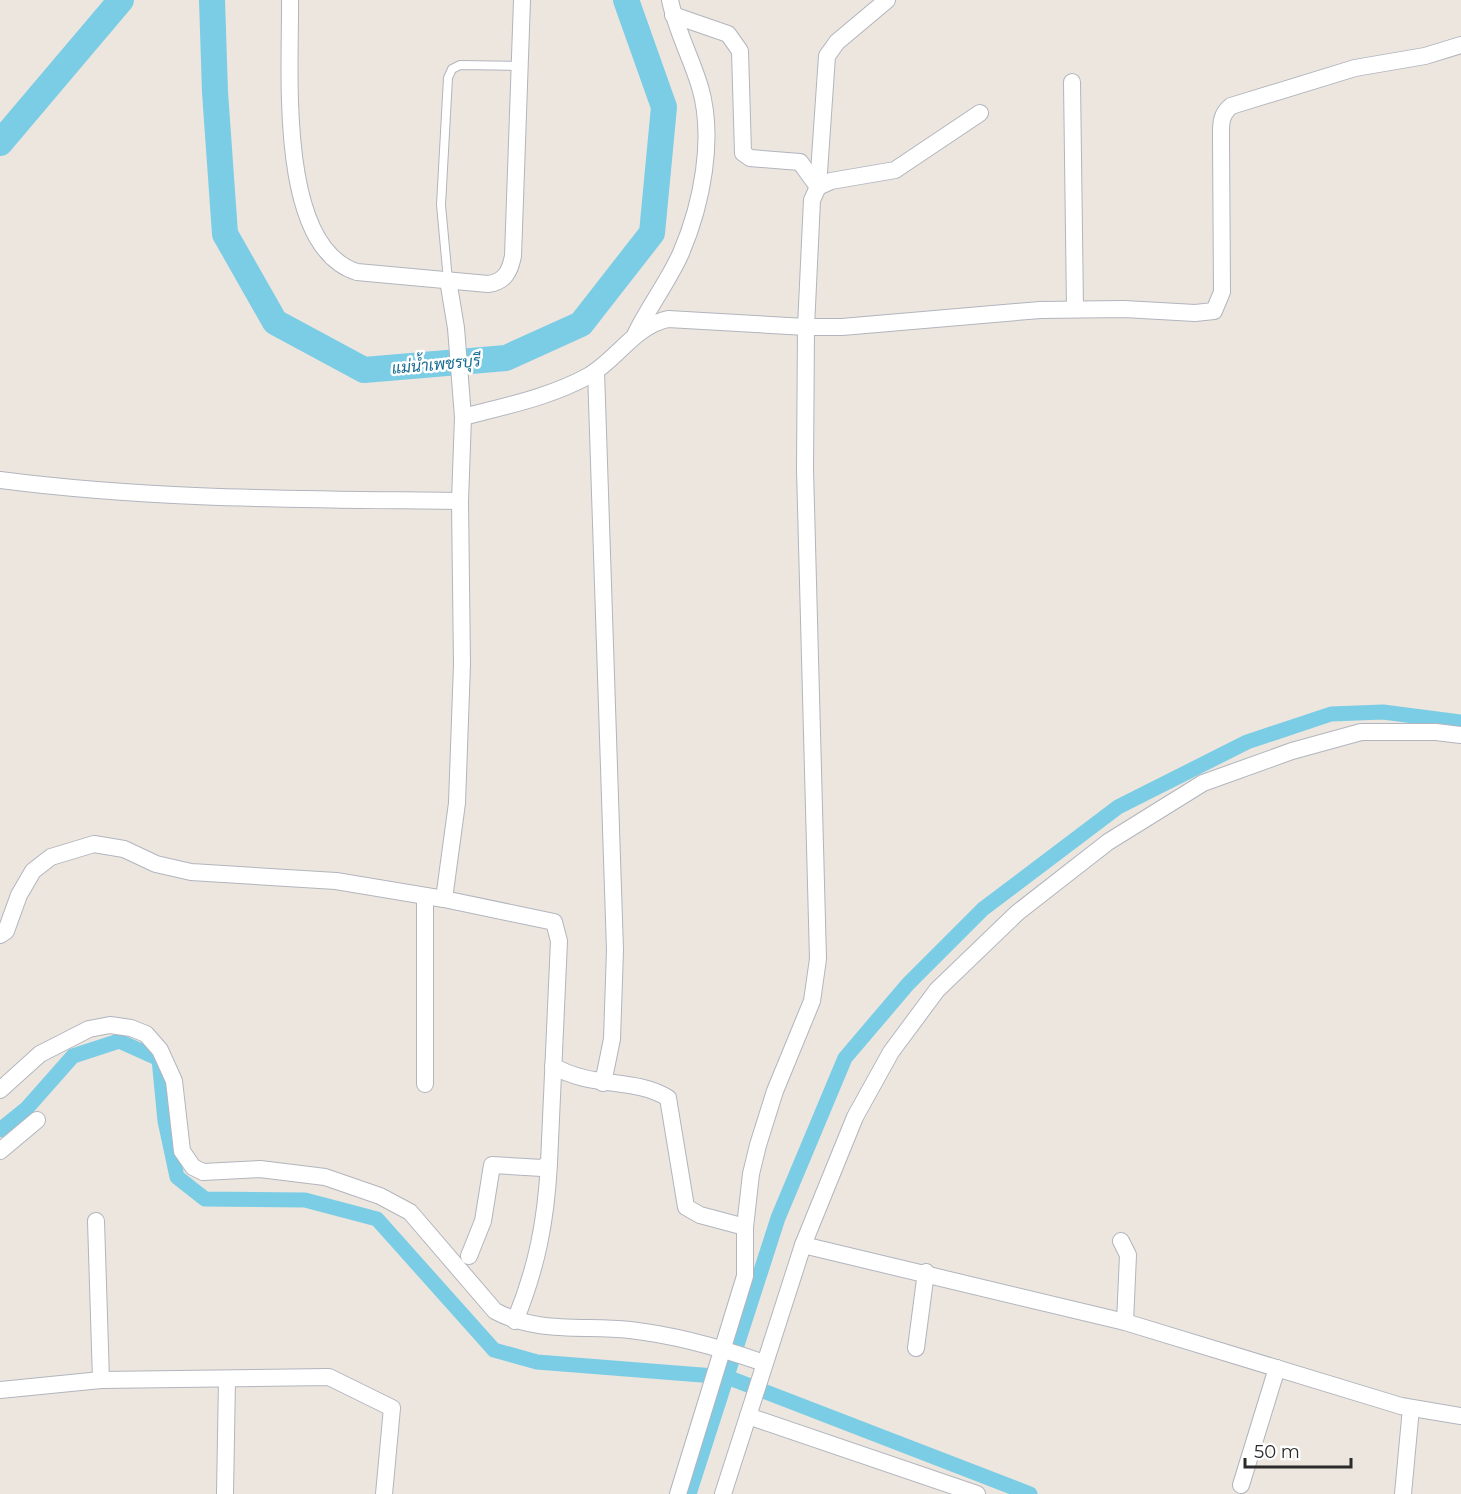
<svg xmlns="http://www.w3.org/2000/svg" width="1461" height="1494" font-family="Montserrat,Sarabun,sans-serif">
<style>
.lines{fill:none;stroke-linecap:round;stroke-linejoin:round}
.canal{stroke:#7acde5;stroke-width:15}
.river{stroke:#7acde5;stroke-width:26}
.service-casing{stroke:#b2b5be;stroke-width:10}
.minor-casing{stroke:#b2b5be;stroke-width:18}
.service{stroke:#fff;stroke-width:8}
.minor{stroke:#fff;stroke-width:16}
.labels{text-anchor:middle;stroke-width:5;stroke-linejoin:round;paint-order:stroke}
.water-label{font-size:16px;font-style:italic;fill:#186d93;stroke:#fff}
</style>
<rect width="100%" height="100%" fill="#ece6df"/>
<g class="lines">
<g class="canal">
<polyline points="0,1130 27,1108 73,1056 119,1041 159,1059 165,1121 177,1177 205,1199 305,1200 377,1219 494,1350 537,1362 727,1377 1030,1494"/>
<polyline points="689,1494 778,1218 845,1058 908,984 983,909 1118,807 1247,742 1331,714 1383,712 1461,722"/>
</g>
<g class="river">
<polyline points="212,0 215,92 225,234 275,322 364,370 506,358 581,324 652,233 664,107 626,0"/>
<polyline points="0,143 121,0"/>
</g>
<defs>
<polyline id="service" points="448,280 441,205 448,78 452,69 460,65 520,66"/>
<g id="minor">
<path d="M290,0C291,68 276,247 357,272L488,284C505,282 510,271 513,256L522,0"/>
<polyline points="673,15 728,34 740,51 743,153 750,158 800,162 818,187"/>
<polyline points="1072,82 1075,308"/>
<polyline points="818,187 827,56 837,42 887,0"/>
<path d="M636,333C650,305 669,280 681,253C702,204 715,138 700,87C691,57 676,30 670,0"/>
<polyline points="596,371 615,950 612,1039 603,1083"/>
<path d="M463,417C505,406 551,397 590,375C618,358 635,326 668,319L806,327H842L1040,310L1124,309L1195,313L1214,311L1222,292L1221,138C1221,125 1220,115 1231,106L1355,68L1425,56L1461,45"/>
<path d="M0,480C153,500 306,499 460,501"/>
<polyline points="444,899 457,803 462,664 460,501 463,417 456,328 448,280"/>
<polyline points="0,935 6,931 19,895 33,871 51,857 94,844 124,849 156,864 191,872 336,881 444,899 554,922 559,941 549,1163 542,1168 492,1165 483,1221 469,1256"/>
<path d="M553,1066C593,1089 634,1077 668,1098L686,1207L700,1215L745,1227"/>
<polyline points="425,1084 425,896"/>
<path d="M0,1090L40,1054L89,1029L110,1025L131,1028L146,1034L160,1050L174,1081L182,1151L193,1167L203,1172L260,1169L325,1177L380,1196L410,1212L495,1311C538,1334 584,1325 630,1330C675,1335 721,1348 764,1363"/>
<polyline points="0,1151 37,1120"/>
<polyline points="96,1221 101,1380"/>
<polyline points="1121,1241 1128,1255 1125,1322"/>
<polyline points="803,1245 1125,1322 1401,1406 1461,1416"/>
<path d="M515,1321C537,1267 546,1221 549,1163"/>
<polyline points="916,1348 926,1272"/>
<polyline points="0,1390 101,1380 329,1377 392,1408 384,1494"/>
<polyline points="748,1416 977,1494"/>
<polyline points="1241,1485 1277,1368"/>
<polyline points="225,1494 227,1379"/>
<polyline points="678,1494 745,1276 745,1227 751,1174 758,1145 775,1091 812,1001 818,959 805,469 806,327 812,200 818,187 831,181 895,170 980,113"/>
<polyline points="723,1494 803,1245 855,1117 891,1052 937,990 1017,913 1108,842 1203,783 1292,751 1361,732 1436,732 1461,735"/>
<polyline points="1403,1494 1411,1408"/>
</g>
</defs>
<use href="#service" class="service-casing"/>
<use href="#minor" class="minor-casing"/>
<use href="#service" class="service"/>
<use href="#minor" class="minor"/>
</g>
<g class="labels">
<g class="water-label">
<text transform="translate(436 364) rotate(-5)" y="6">แม่น้ำเพชรบุรี</text>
</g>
</g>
<path d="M1245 1458v9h106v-9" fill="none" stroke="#2b2b2b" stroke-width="3"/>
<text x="1254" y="1458" font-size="18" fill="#2b2b2b" stroke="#ffffff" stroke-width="4.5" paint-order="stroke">50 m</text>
</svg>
